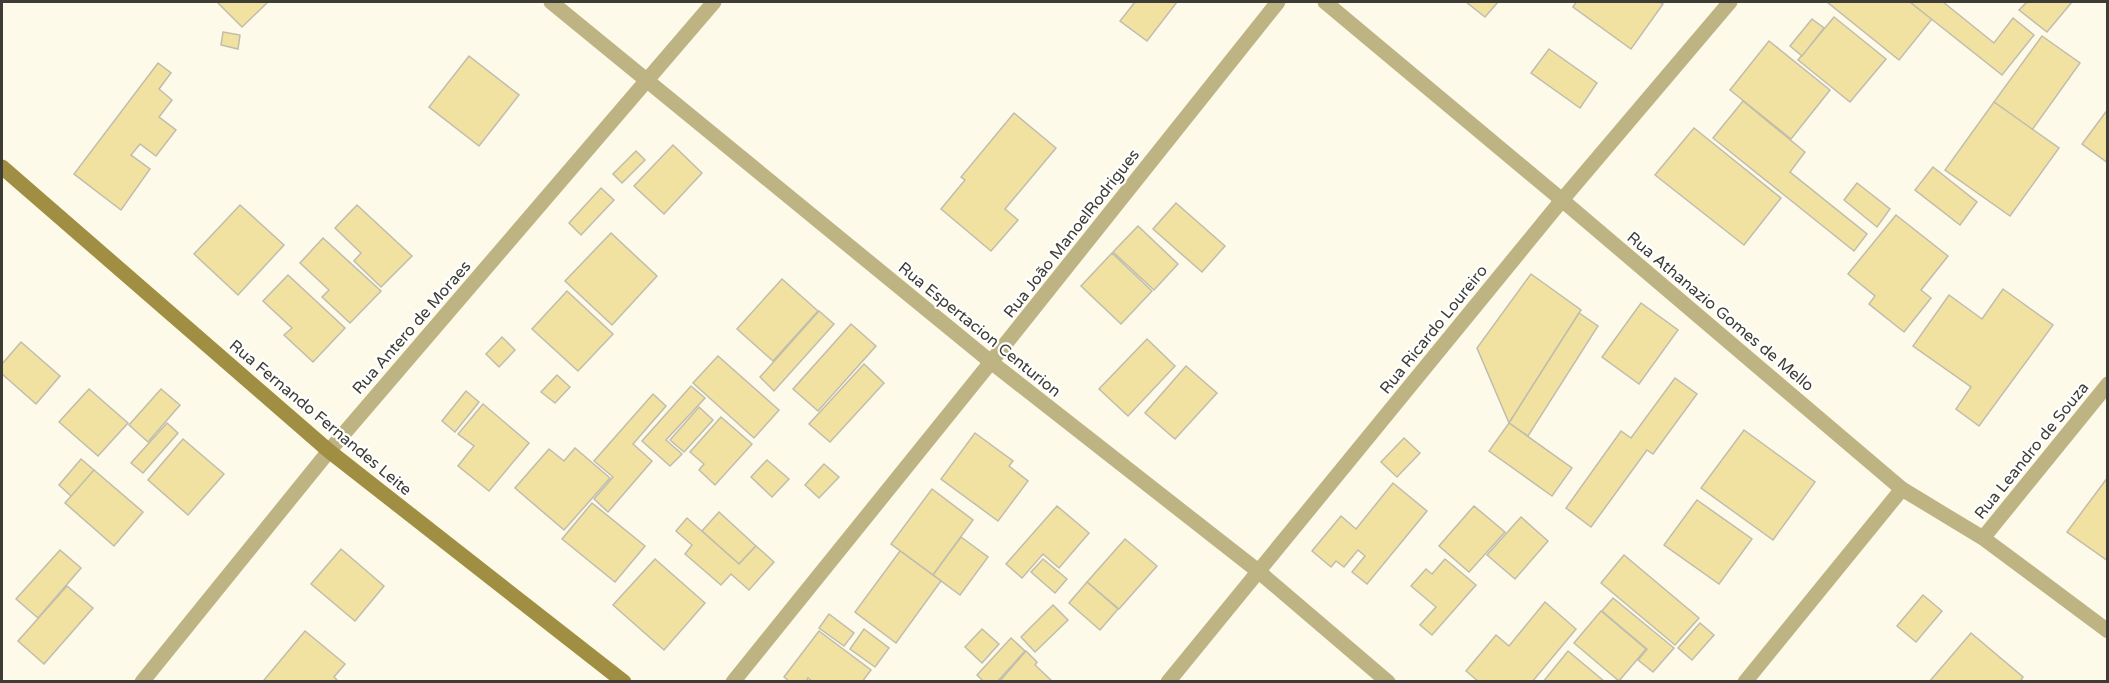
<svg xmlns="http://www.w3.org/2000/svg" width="2109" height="683" font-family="'Varela Round',sans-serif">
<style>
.building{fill:#f1e2a1;stroke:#c1bdad;stroke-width:1.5}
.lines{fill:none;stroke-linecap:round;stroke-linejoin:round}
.street{stroke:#bdb383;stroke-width:15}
.secondary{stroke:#a08f43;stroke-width:15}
.labels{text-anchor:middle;stroke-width:4.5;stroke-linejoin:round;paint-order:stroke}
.street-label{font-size:16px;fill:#3d3c35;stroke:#fff}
</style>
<rect width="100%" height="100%" fill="#fefae9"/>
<g class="building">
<polygon points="217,2 268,2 242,27"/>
<polygon points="1135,2 1177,2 1147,41 1120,21"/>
<polygon points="1466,2 1498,2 1485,17"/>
<polygon points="1576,2 1659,2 1663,4 1631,49 1573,7"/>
<polygon points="1827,2 1910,2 1932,19 1899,60"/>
<polygon points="1910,2 1943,2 1994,43 2013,18 2034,35 2002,75"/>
<polygon points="2027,2 2072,2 2047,32 2019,10"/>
<polygon points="1834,17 1886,59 1850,102 1798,60"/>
<polygon points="1812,19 1824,28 1802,56 1790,46"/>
<polygon points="223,32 240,35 238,49 221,45"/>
<polygon points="2042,36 2080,63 2032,130 1994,102"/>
<polygon points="1769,41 1830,90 1791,139 1730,90"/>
<polygon points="1549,49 1597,83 1580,108 1531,73"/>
<polygon points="469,56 519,95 479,146 429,107"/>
<polygon points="158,63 171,73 159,89 172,100 159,117 176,130 156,156 140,144 131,155 150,169 121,210 74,174"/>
<polygon points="1743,101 1805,152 1790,172 1867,234 1854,251 1713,138"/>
<polygon points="1994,102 2059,148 2010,216 1945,170"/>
<polygon points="2108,109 2108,163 2082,144"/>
<polygon points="1014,113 1056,148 1005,209 1018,220 991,251 941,209 965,180 961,177"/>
<polygon points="1694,128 1781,198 1744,245 1655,175"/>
<polygon points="673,145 702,173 664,214 634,186"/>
<polygon points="636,151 645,160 622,183 613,174"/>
<polygon points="1933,167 1977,202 1960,225 1915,190"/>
<polygon points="1857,183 1890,209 1877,227 1844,200"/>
<polygon points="601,188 614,200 581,235 569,223"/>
<polygon points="1176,203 1225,246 1202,272 1153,229"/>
<polygon points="240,205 284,245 238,295 194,254"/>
<polygon points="357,205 412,256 381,287 354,261 361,253 335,228"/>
<polygon points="1896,215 1948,256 1921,290 1931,298 1904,332 1869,304 1875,296 1848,274"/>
<polygon points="1138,226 1178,264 1154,290 1113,252"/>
<polygon points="611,233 657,276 612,325 565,281"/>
<polygon points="323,238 381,291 350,323 322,297 329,290 300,263"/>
<polygon points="1112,253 1152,291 1121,324 1081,286"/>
<polygon points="1531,274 1581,310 1509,423 1477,348"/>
<polygon points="288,275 345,328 313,362 284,335 292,328 263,301"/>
<polygon points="782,279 818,311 773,361 737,329"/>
<polygon points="2003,289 2053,325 1979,426 1956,409 1971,387 1913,346 1949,295 1982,319"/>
<polygon points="567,291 613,334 578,371 532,329"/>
<polygon points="1641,303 1678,330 1639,384 1602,357"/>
<polygon points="819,311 834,324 774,391 760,377"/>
<polygon points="1579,313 1598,326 1528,436 1509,423"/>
<polygon points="851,324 876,346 818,411 793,389"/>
<polygon points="502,337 515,350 499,367 486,354"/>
<polygon points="1147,339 1175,366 1128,416 1099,389"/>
<polygon points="21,342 60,376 36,404 2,374 2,364"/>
<polygon points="718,356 779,410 754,438 693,383"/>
<polygon points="864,364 884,383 830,442 809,424"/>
<polygon points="1186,366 1217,393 1175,439 1145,413"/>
<polygon points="557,375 570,387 555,403 541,392"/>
<polygon points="1675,378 1697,394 1653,454 1647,450 1591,527 1566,508 1621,431 1631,438"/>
<polygon points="691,386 705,398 666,440 682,454 670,466 642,441"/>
<polygon points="89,389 128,423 98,456 59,422"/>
<polygon points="161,389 180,405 148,442 129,425"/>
<polygon points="466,391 479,402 455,432 442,421"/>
<polygon points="653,394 666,406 633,444 652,461 608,512 594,499 613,477 594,461"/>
<polygon points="483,404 529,443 489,491 458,466 474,446 458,434"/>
<polygon points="699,407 713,420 684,452 670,440"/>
<polygon points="721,417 752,444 715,485 699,470 704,464 690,452"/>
<polygon points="167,423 178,433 143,473 131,463"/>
<polygon points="1509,423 1572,468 1552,496 1489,451"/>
<polygon points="1744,430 1815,482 1773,540 1701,488"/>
<polygon points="975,433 1013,461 1009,466 1028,481 998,521 941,479"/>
<polygon points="1404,438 1420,453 1397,477 1381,462"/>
<polygon points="183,439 224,474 188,515 148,480"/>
<polygon points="575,448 610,478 564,530 515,488 549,449 564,461"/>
<polygon points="81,459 94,470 72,497 59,485"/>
<polygon points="767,460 789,479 772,497 751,477"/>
<polygon points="824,464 839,477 819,498 805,485"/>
<polygon points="94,470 143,512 114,546 65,503"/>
<polygon points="2108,477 2108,561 2067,532"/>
<polygon points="1393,483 1427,511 1367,584 1352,572 1365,556 1358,550 1344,567 1336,561 1331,567 1312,551 1341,516 1356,529"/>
<polygon points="932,489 973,520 933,575 891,544"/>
<polygon points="1697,500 1752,539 1719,584 1664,545"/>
<polygon points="592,503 645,546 615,582 562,539"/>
<polygon points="1057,506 1089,533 1059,568 1043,554 1022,578 1006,564"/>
<polygon points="1474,506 1505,532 1469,572 1439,546"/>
<polygon points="719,512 756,546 739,564 702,531"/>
<polygon points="1521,517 1548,541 1515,579 1487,555"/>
<polygon points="687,518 739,564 756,546 774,562 749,590 731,574 721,585 685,554 692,545 676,531"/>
<polygon points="961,537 988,557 960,595 933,575"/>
<polygon points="1125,539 1157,566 1119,609 1087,582"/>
<polygon points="341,549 384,586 355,621 311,584"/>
<polygon points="60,550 81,568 38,618 16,599"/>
<polygon points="900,551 941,581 896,643 855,612"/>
<polygon points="1624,555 1699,618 1675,645 1601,583"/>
<polygon points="655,559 705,603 664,650 613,605"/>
<polygon points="1043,559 1067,579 1055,593 1031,572"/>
<polygon points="1445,559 1476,585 1432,635 1420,625 1436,607 1411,586 1426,569 1432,574"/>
<polygon points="1087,582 1118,609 1100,630 1069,603"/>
<polygon points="67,586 93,608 44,664 18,641"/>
<polygon points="1923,595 1942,611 1916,642 1897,626"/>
<polygon points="1613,598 1674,648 1653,672 1638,660 1647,649 1602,611"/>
<polygon points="1545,602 1576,629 1532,682 1479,682 1466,671 1496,635 1509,646"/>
<polygon points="1053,605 1068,620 1035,652 1021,637"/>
<polygon points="1601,611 1646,649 1619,681 1574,643"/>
<polygon points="829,614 854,633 844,646 819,628"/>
<polygon points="1700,623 1714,635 1692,660 1678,648"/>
<polygon points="864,629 889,648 875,667 850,649"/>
<polygon points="982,629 999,644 982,663 965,647"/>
<polygon points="305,631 345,664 334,677 339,682 265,682 264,680"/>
<polygon points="819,631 871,670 862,682 813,682 808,678 806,682 790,682 784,677"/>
<polygon points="1971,633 2023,677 2020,682 1929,682"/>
<polygon points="1011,638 1025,651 997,682 984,682 977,675"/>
<polygon points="1026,651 1037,662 1035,665 1053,682 999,682"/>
<polygon points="1568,651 1605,682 1543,682"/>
</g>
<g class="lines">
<g class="street">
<polyline points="551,2 991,362 1258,571 1388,682"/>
<polyline points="1325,2 1562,200 1902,489 1983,538 2108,631"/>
<polyline points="1983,538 2108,384"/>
<polyline points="142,682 329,451 714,2"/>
<polyline points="733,682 991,362 1278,2"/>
<polyline points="1168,682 1562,200 1730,2"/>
<polyline points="1745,682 1902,489"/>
</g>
<polyline class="secondary" points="2,167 329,451 624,682"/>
</g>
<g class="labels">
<g class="street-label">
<text transform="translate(1071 233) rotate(-52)" y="6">Rua João ManoelRodrigues</text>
<text transform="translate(1721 311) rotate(40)" y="6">Rua Athanazio Gomes de Mello</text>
<text transform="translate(411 327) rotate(-49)" y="6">Rua Antero de Moraes</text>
<text transform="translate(980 329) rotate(39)" y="6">Rua Espertacion Centurion</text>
<text transform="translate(1433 329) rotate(-51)" y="6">Rua Ricardo Loureiro</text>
<text transform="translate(321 417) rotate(40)" y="6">Rua Fernando Fernandes Leite</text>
<text transform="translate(2031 450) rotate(-51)" y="6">Rua Leandro de Souza</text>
</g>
</g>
<rect width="2109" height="683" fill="none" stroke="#3d3c35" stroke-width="6"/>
</svg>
